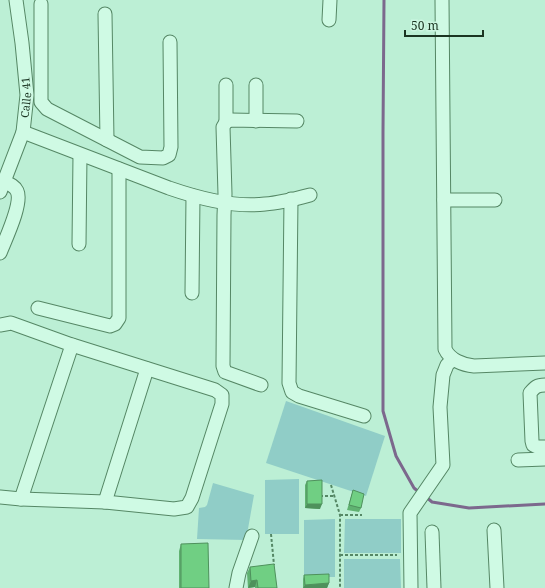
<svg xmlns="http://www.w3.org/2000/svg" width="545" height="588" font-family="'Noto Serif',serif">
<style>
.green{fill:#90cdc7}
.lines{fill:none;stroke-linecap:round;stroke-linejoin:round}
.stream{stroke:#7c688d;stroke-width:3}
.minor-casing{stroke:#558765;stroke-width:15}
.path{stroke:#558765;stroke-width:2;stroke-dasharray:3 2;stroke-linecap:butt}
.minor{stroke:#cffae4;stroke-width:13}
.wall{fill:#60b271}
.shaded-wall{fill:#4e915c}
.building{fill:#70cf83;stroke:#4e915c}
.labels{text-anchor:middle;stroke-width:3;stroke-linejoin:round;paint-order:stroke}
.street-label{font-size:11px;fill:#1b3522;stroke:#ccf6e1}
</style>
<rect width="100%" height="100%" fill="#bcefd5"/>
<g class="green">
<polygon points="286,401 385,436 366,496 266,463"/>
<polygon points="299,479 299,534 265,534 265,480"/>
<polygon points="213,483 254,495 246,540 197,539 199,508 205,507 207,505"/>
<polygon points="335,519 335,577 304,577 304,520"/>
<polygon points="345,519 401,519 401,553 344,553"/>
<polygon points="344,559 400,559 401,588 344,588"/>
</g>
<g class="lines">
<g class="stream">
<polyline points="384,0 383,132 383,411 396,456 414,488 420,493"/>
<polyline points="425,496 432,502 469,508 545,504"/>
</g>
<defs>
<g id="minor">
<path d="M442,0L445,349C450,360 463,365 474,366L545,363"/>
<polyline points="41,4 41,102 47,109 140,157 163,158 169,155 171,147 170,42"/>
<polyline points="105,14 107,140"/>
<polyline points="329,20 330,0"/>
<polyline points="256,121 256,85"/>
<polyline points="226,122 226,85"/>
<path d="M23,132L169,188C198,198 234,208 265,204C280,203 295,199 310,195"/>
<path id="s1" d="M0,192L23,132L27,95L22,43L16,0"/>
<polyline points="291,199 289,383 292,392 299,396 364,416"/>
<polyline points="444,200 495,200"/>
<polyline points="79,244 80,155"/>
<path d="M0,253C5,240 23,203 17,191C14,185 9,184 4,182"/>
<polyline points="192,293 193,196"/>
<polyline points="38,308 110,326 115,324 119,318 119,169"/>
<polyline points="0,325 11,323 72,345 215,390 222,395 222,404 192,498 187,507 174,509 105,502 21,499 0,497"/>
<polyline points="261,385 225,372 223,366 224,215 225,194 223,127 226,122 231,120 297,121"/>
<path d="M545,385C537,385 535,387 530,393L532,441L533,445L537,447H545"/>
<polyline points="518,460 545,459"/>
<polyline points="21,499 72,345"/>
<polyline points="105,502 147,369"/>
<polyline points="494,530 497,588"/>
<polyline points="432,532 434,588"/>
<polyline points="236,588 239,573 252,536"/>
<polyline points="411,588 410,513 443,465 440,407 443,375 447,365 453,359"/>
</g>
</defs>
<use href="#minor" class="minor-casing"/>
<g class="path">
<polyline points="331,485 340,515 340,588"/>
<polyline points="320,496 335,496"/>
<polyline points="340,515 362,515"/>
<polyline points="271,534 274,565"/>
<polyline points="340,555 397,555"/>
</g>
<use href="#minor" class="minor"/>
</g>
<g class="wall">
<polygon points="307,481 320,509 305,508 305,485"/>
<polygon points="353,490 361,508 359,512 347,510"/>
<polygon points="181,544 209,588 179,588 179,551"/>
<polygon points="250,567 277,588 255,588 255,587 248,588 247,573"/>
<polygon points="304,575 329,583 327,588 303,588 303,579"/>
</g>
<g class="shaded-wall">
<polygon points="307,504 322,504 320,509 305,508"/>
<polygon points="257,580 255,587 248,588 251,581"/>
<polygon points="329,583 327,588 303,588 305,585"/>
</g>
<g class="building">
<polygon points="322,480 322,504 307,504 307,481"/>
<polygon points="353,490 364,494 361,508 349,505"/>
<polygon points="208,543 209,588 181,588 181,544"/>
<polygon points="274,564 277,588 258,588 257,580 251,581 250,567"/>
<polygon points="329,574 329,583 305,585 304,575"/>
</g>
<g class="labels">
<g class="street-label">
<text dy="4" stroke="none"><textPath href="#s1" startOffset="99">Calle 41</textPath></text>
</g>
</g>
<path d="M405 30v6h78v-6" fill="none" stroke="#1b3522" stroke-width="2"/>
<text x="411" y="30" font-size="12" fill="#1b3522" stroke="#ccf6e1" stroke-width="3" paint-order="stroke">50 m</text>
</svg>
